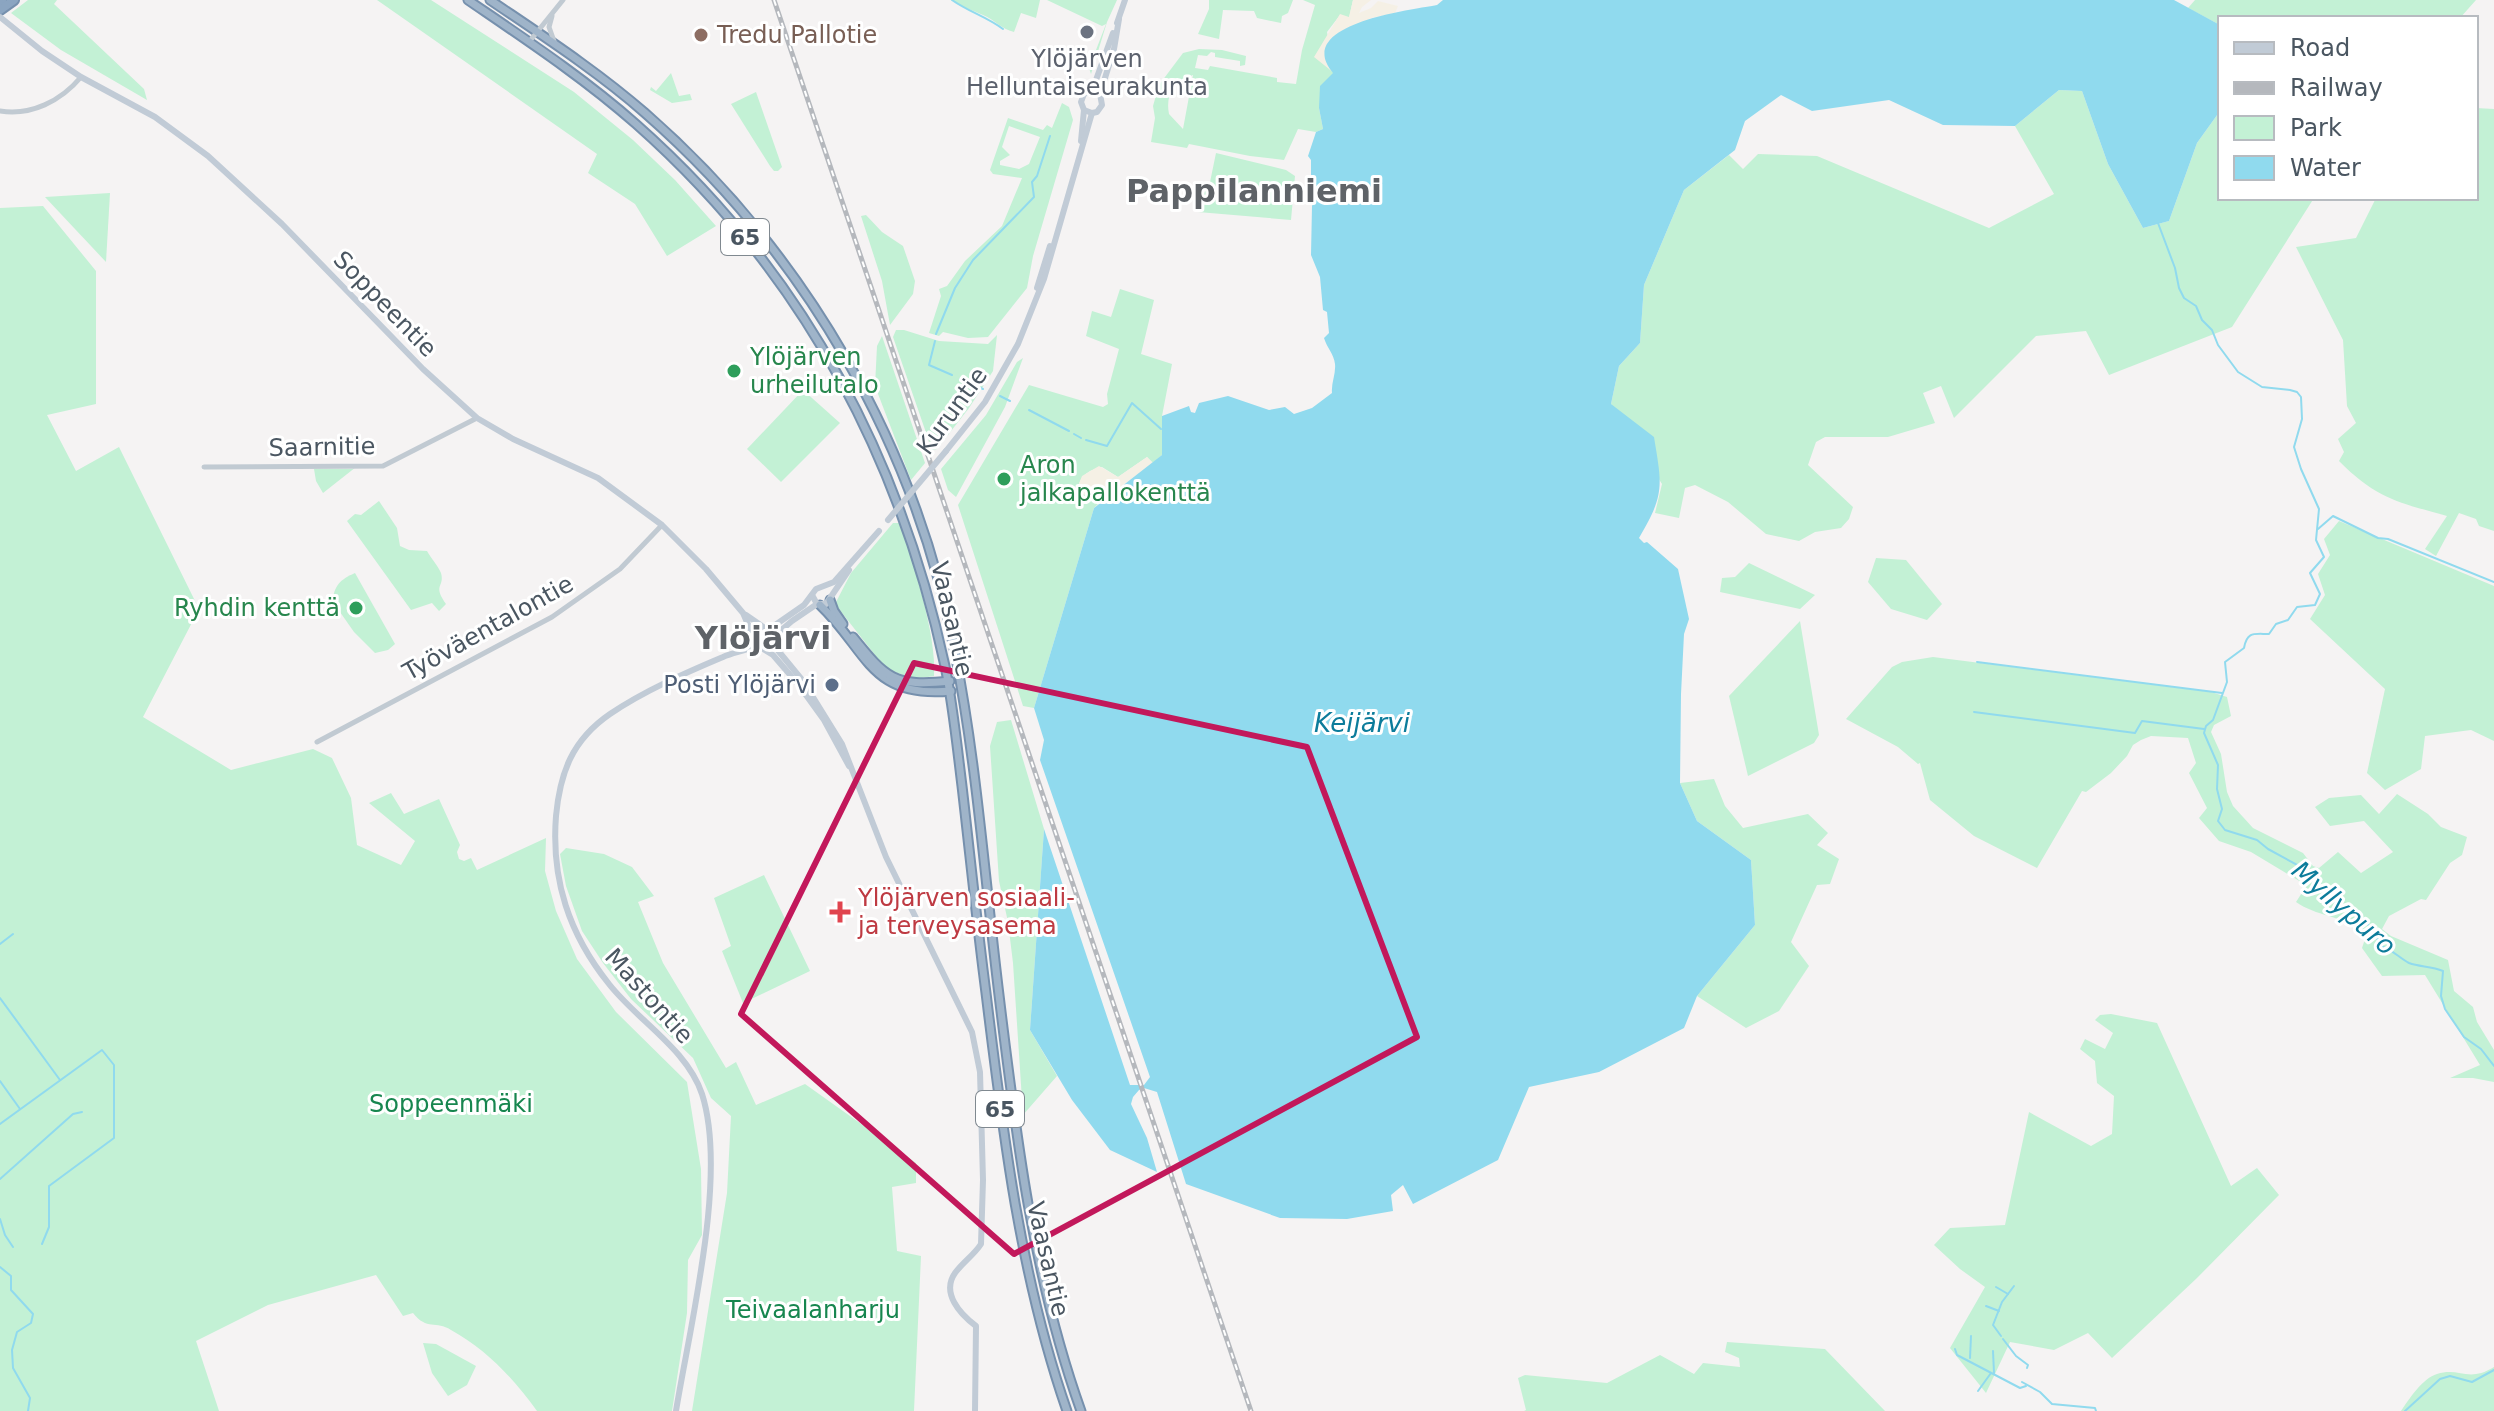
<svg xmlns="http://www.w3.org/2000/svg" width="2494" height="1411" font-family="'DejaVu Sans',sans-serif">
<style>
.green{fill:#c3f1d5;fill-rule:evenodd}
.sand{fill:#f5f0e5}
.water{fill:#90daee}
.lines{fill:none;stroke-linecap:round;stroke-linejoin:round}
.stream{stroke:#90daee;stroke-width:2}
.trunk-casing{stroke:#7690ad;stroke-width:11}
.motorway-casing{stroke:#7690ad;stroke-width:12}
.tertiary{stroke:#c1cad2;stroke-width:5}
.secondary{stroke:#c1cbd6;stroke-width:6}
.trunk{stroke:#9fb4c9;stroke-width:7}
.motorway{stroke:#8ba5c1;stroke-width:8}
.rail-casing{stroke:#b5b8bd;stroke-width:5}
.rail{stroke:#fff;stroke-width:2;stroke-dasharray:6;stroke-linecap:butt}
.secondary-bridge{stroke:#c1cbd6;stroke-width:6}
.marked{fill:none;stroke:#c2185b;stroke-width:6;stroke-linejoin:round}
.worship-dot{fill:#6b7280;stroke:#fff;stroke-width:3}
.education-dot{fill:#8d6e63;stroke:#fff;stroke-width:3}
.leisure-dot{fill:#2e9e5b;stroke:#fff;stroke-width:3}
.service-dot{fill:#5c6f8a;stroke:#fff;stroke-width:3}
.health-dot{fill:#e0444e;stroke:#fff;stroke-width:3}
.labels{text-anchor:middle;stroke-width:6;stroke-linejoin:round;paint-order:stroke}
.shield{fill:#fff;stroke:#808990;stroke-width:2}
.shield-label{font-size:22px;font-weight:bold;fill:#4a5661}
.education-label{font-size:24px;fill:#785e54;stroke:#fff;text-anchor:start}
.worship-label{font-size:24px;fill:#5b616d;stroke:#fff}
.street-label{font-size:24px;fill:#4a5661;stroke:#fff}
.leisure-label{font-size:24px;fill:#27864d;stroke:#fff;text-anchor:start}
.service-label{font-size:24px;fill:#4e5e75;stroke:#fff;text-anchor:end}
.health-label{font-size:24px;fill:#be3a42;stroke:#fff;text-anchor:start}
.park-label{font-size:24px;fill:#17864f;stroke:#fff}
.water-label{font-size:26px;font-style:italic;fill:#0c7c9b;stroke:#fff}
.district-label{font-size:32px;font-weight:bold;fill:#5f6368;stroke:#fff}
</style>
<rect width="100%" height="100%" fill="#f5f3f3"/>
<g class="green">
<polygon points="28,0 57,0 54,4 144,89 147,100 61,50 11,13"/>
<polygon points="377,0 431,0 574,92 633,140 675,180 716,226 667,256 635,204 588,173 597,154"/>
<path d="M952,0H1040L1036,18L1021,13L1014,32C1001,29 995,20 983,15C972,10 962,7 952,0Z"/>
<polygon points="1047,0 1117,0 1107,22 1091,74 1089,68 1093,50 1096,50 1106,24 1102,26"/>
<polygon points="1209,0 1293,0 1288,13 1282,16 1281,23 1257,18 1254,11 1223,10 1219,39 1198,34 1209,9"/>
<path d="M1303,0H1353L1349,18L1340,15L1327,32L1334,73L1319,108L1323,129L1316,132L1298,129L1284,160L1250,156L1189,144L1187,148L1151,142L1155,118L1153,106L1159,85L1183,53L1199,49L1222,50L1246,56L1245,65L1240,66V61L1215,57V53L1211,52L1207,56L1198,55L1195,68L1208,70L1210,66L1277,78V82L1296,84L1302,50L1315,5ZM1193,75L1183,129L1169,114C1165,94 1175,81 1193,75Z"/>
<polygon points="2195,0 2476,0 2460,18 2220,18 2220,25 2188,8"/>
<polygon points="671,73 679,96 690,94 692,100 672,103 650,90 651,87 656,91"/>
<polygon points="2059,90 2082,91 2108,164 2143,228 2169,221 2197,143 2220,111 2220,198 2314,198 2232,327 2109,375 2086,331 2036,336 1954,418 1941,386 1923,393 1935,423 1888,437 1825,437 1816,442 1808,465 1853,507 1849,519 1841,528 1815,532 1799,541 1766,534 1728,502 1695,485 1685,488 1679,518 1655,513 1662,484 1611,404 1619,366 1640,343 1644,285 1684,190 1729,155 1743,169 1758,154 1817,156 1989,228 2054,194 2015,126"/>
<polygon points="756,92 782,167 778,171 774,171 770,166 731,104"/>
<path d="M1062,103L1069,107L1073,120L1033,256L1027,288L988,337L968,338L943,332L939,336L929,333L941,296L939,289L947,286L965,261L1002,226L1022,178L993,174L990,170L1008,118L1043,130L1047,125L1052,128ZM1009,126L1040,137L1029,164L1019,169L1000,165V161L1010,155L1002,147Z"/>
<path d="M2476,108L2494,109V531L2479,526L2476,519L2459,513L2436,556L2425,549L2447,516C2397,502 2377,499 2339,461L2344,452L2338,439L2356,423L2347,406L2343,340L2296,247L2356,238L2376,198H2476Z"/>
<polygon points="1216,153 1286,170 1295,176 1291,220 1198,212 1206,188 1209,187"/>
<polygon points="110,193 106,262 45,197"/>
<path d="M43,206L96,271V404L47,415L76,471L119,447L199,609L143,717L231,770L313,749L332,758L351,798L357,845L401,865L415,841L369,803L391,793L404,814L439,799L460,845L457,852L459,859L464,861L471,858L477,870L546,838L545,871L556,911L577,959L616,1012L687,1082L701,1169L702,1235L688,1260L687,1313L672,1411H537C513,1378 487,1350 451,1330C436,1320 427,1331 413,1313L403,1316L376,1275L268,1305L196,1341L219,1411H0V208Z"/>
<polygon points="866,215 882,232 903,246 915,281 913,294 890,325 882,281 861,216"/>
<path d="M1120,289L1154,300L1141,354L1172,364L1162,416V455L1153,463L1147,457L1118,477L1102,467C1086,471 1082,475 1076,491L1093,498L1098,504L1094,508L1034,708L1023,706L958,505L1029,385L1103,407L1108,404L1107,394L1119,349L1086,336L1092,311L1111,317Z"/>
<polygon points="896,330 904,330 939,341 988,344 997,335 993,371 969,408 937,449 932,450 893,337"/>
<polygon points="882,336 925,463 911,480 875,386 877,346"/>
<polygon points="1023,358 1005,407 956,497 948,490 941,469 986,415 1017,362"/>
<polygon points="803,390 840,423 781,482 747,449"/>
<polygon points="356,467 323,493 316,481 314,469 352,469"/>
<path d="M379,501L397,528L400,546L409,550L427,551C431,558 438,566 441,573C445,587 432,585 446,604L439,611L432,603L411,610L347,521L355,514L361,515Z"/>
<polygon points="2339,521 2494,586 2494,741 2471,730 2425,736 2421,769 2385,790 2367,773 2385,689 2310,619 2325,595 2318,574 2330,555 2324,539"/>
<path d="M893,523H901C913,564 937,635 934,676L915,679L886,669L835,604L851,573Z"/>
<polygon points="1876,558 1906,560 1942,604 1927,620 1891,609 1868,582"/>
<polygon points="1749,563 1815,595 1800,609 1720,592 1722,578 1735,577"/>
<path d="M355,573L395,644L388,650L375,653L354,632L333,602C333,586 341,579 355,573Z"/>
<polygon points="1800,621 1819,735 1814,743 1748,776 1729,696"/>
<path d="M1933,657L2211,692L2227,697L2231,716L2214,725L2211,732L2221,754L2227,792L2233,806L2253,828L2303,853L2313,866L2319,868L2338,852L2361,873L2393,852L2364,821L2330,826L2315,807L2329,798L2361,795L2379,814L2397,794L2428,814L2441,827L2467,837L2462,855L2450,863L2426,900L2421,899L2389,916L2382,929L2391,936L2448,960L2454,991L2473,1007L2477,1022L2494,1050V1082L2473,1078H2450L2480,1065L2425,975L2382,976L2362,948L2365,939L2362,930C2341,916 2316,916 2296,902L2305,888L2301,882L2251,852L2219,841L2199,818L2207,808L2189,773L2196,763L2188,738L2151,736L2141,740L2133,745L2127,756L2111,773L2086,792L2082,791L2037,868L1974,836L1930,800L1920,763L1918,764L1898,747L1846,719L1892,667L1902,662Z"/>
<polygon points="1011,720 1044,829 1030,1030 1057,1076 1023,1115 1013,963 1008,922 999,881 990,746 997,722"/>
<polygon points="1714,779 1725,806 1743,828 1808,814 1828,833 1817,845 1839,859 1830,884 1817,885 1791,942 1809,966 1779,1011 1746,1028 1697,996 1755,925 1751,860 1697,821 1680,783"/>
<polygon points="566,848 604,854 632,867 654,896 638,902 663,963 726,1068 736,1062 756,1105 805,1084 916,1163 916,1183 892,1187 897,1251 921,1256 914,1411 692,1411 727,1193 731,1116 711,1098 693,1058 631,999 603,963 582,931 566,886 560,854"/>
<polygon points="764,875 810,971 743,1003 722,951 731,946 714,898"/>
<polygon points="2111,1014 2157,1023 2231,1186 2257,1168 2279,1195 2197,1278 2112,1358 2088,1333 2054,1350 2010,1342 1986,1393 1950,1348 1985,1287 1960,1269 1934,1245 1950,1228 2005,1225 2029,1112 2091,1146 2112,1134 2114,1096 2097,1083 2095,1061 2080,1049 2085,1039 2105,1049 2113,1033 2095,1020 2100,1015"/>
<polygon points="1727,1342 1825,1349 1885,1411 1524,1411 1526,1410 1518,1378 1525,1375 1607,1383 1660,1355 1694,1374 1703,1363 1740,1367 1739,1358 1725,1352"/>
<polygon points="423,1343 436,1344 476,1366 467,1385 448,1396 432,1373"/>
<path d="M2494,1367V1411H2401C2409,1399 2423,1378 2437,1374C2460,1367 2468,1383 2494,1367Z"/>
</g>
<g class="sand">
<polygon points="1353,0 1371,0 1362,7 1359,13 1371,8 1378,1 1398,6 1395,13 1371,18 1325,51 1326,61 1334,73 1314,57 1340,14 1349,17"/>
<polygon points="1147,457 1153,463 1098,504 1093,498 1076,491 1082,476 1099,466 1118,477"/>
</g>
<path class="water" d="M1443,0H2174L2220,25V111L2197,143L2169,221L2143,228L2108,164L2082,91L2059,90L2015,126L1943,125L1889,100L1812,111L1781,95L1745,121L1735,150L1684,190L1644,285L1640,343L1619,366L1611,404L1654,437C1662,486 1665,494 1639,538L1644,543L1647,542L1678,569L1689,619L1684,634L1681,694L1680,783L1697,821L1751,860L1755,925L1697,996L1684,1028L1599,1072L1529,1087L1498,1160L1413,1204L1403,1185L1391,1195L1393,1211L1347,1219L1280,1218L1186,1184L1157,1092L1144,1088L1139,1090L1133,1097L1131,1104L1147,1138L1157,1172L1110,1150L1072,1100L1030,1030L1044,829L1130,1085H1144L1150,1077L1040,760L1044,740L1034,708L1094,508L1162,455V416L1189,406L1191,412L1195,413L1199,403L1228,396L1269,410L1285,407L1294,414L1312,408L1332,393C1331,383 1336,374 1335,364C1334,354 1327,348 1324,338L1329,333L1327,312L1323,310L1320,277L1311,255L1312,206L1316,198L1311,195V160L1308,156L1316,132L1323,129L1319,108L1320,86L1333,73C1292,24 1410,10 1437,5Z"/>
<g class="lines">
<g class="stream">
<path d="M952,0C969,12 985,16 1003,29"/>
<path d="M2158,223L2175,268L2179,288L2184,298L2196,306L2202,320L2212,330L2218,345L2238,372L2262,387L2290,390L2297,392L2301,397L2302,419L2294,447L2301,469L2319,509L2316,540L2324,557L2310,573L2320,594L2315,605L2297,607L2288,620L2276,624L2269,634C2254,634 2247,631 2244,648L2225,662L2227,682L2213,720L2206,726L2204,733L2218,765L2217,789L2222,809L2218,821L2225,830L2257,840L2268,849L2310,872L2336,903C2355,906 2375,929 2380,946C2392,949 2398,957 2409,963C2420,967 2431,966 2443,971L2441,996L2445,1009L2464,1037L2481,1049L2494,1066"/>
<polyline points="936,334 955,288 973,260 1034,197 1032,182 1037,176 1050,136"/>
<polyline points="935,341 929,365 952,375"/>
<polyline points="960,379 983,389"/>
<polyline points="1000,396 1010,401"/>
<polyline points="1029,410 1069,431"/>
<polyline points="1074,434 1081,438"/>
<polyline points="1086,440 1107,446 1132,403 1161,429"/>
<polyline points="2318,529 2333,516 2378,538 2388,539 2494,582"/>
<polyline points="1977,662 2222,693"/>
<polyline points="1974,712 2135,733 2142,721 2204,729"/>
<polyline points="0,944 13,934"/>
<polyline points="0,998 60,1080"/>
<polyline points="0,1081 20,1109"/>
<polyline points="0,1124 102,1050 114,1065 114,1138 49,1186 49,1227 42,1244"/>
<polyline points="0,1179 73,1114 82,1112"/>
<polyline points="0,1219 5,1235 13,1247"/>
<polyline points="0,1267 11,1276 11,1290 33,1314 31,1323 17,1332 12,1350 13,1368 30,1398 28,1411"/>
<polyline points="1996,1287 2008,1294"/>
<polyline points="1986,1306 1999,1311"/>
<polyline points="2001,1336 1993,1325 2002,1302 2014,1286"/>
<polyline points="2003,1339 2016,1356 2028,1365 2027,1368"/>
<polyline points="1955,1349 1957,1355 2020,1388 2026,1386"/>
<polyline points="1993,1351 1994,1373"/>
<polyline points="1970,1358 1971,1336"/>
<polyline points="2022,1382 2040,1392 2052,1404 2095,1408 2096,1411"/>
<polyline points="1978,1391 1991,1373"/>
<polyline points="2405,1411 2440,1379 2450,1376 2472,1382 2494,1370"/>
</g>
<defs>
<g id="trunk">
<path d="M468,0C525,39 584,78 636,124C800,269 899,453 945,666C953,705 957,746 962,786C970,855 977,924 986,993C1003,1134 1020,1276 1067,1411"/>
<path d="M490,0C543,36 597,71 645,113C804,252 916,444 955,653C977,765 985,881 999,995C1016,1136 1033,1277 1081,1411"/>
<polyline points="830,600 834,611 843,624"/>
<path d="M820,605C868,651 870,699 951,691"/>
<path d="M853,637C886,678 894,687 950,681"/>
</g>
<g id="motorway">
<polyline points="0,1 2,0"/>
<polyline points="0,10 14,0"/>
</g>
</defs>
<use href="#trunk" class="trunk-casing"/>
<use href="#motorway" class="motorway-casing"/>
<g class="tertiary">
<polyline points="552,16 549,27 555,44"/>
<polyline points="529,42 563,0"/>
<path d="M0,111C31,116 61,101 81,77"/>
<polyline points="204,467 383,466 477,418"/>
<polyline points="317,742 552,617 620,569 662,525"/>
</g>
<g class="secondary">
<polyline points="0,17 42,51 81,77 155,117 208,156 282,224 423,369 477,418 513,439 598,478 662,525 706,569 743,613 757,645 773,655 798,684 824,720 849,766"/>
<polyline points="1117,23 1125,0"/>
<polyline points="1092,91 1113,33"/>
<polyline points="1092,113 1097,112 1102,105 1100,94 1114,49 1119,19"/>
<polyline points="1092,113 1084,110 1081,102 1084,94 1093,91"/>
<polyline points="1081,141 1084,110"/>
<polyline points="1037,288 1050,246"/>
<polyline points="946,451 985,402 1018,344 1044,279 1092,113"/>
<polyline points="812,595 817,604 826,604 849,570"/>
<polyline points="746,615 769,631"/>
<polyline points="768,630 804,605 816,589 834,582 879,531"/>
<polyline points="772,638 792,621 817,604"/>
<path d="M771,642L803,681L842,744L886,857L972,1032L980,1072L983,1180L981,1244C974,1255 963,1262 955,1273C941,1293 960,1314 976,1326L975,1411"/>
<path d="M676,1411C690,1325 728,1175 702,1094C687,1049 638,1021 609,984C569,934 551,880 556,816C560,773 572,740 610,714C644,691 685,673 723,657C734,652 746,651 757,645"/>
</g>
<use href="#trunk" class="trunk"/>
<use href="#motorway" class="motorway"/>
<defs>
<polyline id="rail" points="774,0 1251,1411"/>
</defs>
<use href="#rail" class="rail-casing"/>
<use href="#rail" class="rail"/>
<polyline class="secondary-bridge" points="888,520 946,451"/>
</g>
<path class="marked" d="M914,663L1307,747L1417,1037L1014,1254L741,1014Z"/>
<circle class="worship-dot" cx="1087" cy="32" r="8"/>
<circle class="education-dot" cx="701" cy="35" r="8"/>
<g class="leisure-dot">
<circle cx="734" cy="371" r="8"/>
<circle cx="1004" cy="479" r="8"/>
<circle cx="356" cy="608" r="8"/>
</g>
<circle class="service-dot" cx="832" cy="685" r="8"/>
<path class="health-dot" d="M836 900h8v8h8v8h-8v8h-8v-8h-8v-8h8z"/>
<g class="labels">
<g class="shield">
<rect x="721" y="219" width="48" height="36" rx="6"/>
<rect x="976" y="1091" width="48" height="36" rx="6"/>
</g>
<g class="shield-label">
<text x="745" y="245">65</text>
<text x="1000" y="1117">65</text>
</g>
<g class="education-label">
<text x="717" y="43">Tredu Pallotie</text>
</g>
<g class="worship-label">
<text x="1087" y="67">Ylöjärven<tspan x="1087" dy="28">Helluntaiseurakunta</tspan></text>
</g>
<g class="street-label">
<text transform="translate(385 304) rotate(46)" y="8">Soppeentie</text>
<text transform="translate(952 411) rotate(-54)" y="8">Kuruntie</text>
<text transform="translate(322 447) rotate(-1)" y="8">Saarnitie</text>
<text transform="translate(952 619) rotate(77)" y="8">Vaasantie</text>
<text transform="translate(488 628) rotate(-29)" y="8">Työväentalontie</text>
<text transform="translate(649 996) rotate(48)" y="8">Mastontie</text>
<text transform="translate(1048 1259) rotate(77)" y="8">Vaasantie</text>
</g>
<g class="leisure-label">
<text x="750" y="365">Ylöjärven<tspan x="750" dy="28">urheilutalo</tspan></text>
<text x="1020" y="473">Aron<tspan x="1020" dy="28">jalkapallokenttä</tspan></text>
<text x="340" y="616" text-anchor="end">Ryhdin kenttä</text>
</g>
<g class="service-label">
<text x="816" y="693">Posti Ylöjärvi</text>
</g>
<g class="health-label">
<text x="858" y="906">Ylöjärven sosiaali-<tspan x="858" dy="28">ja terveysasema</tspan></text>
</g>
<g class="park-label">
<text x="451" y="1112">Soppeenmäki</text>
<text x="813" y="1318">Teivaalanharju</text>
</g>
<g class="water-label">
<text x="1362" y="732">Keijärvi</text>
<text transform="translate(2344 908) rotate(41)" y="9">Myllypuro</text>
</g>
<g class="district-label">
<text x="1254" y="202">Pappilanniemi</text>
<text x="763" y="649">Ylöjärvi</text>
</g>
</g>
<rect x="2218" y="16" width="260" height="184" fill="#ffffff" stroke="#b7bbc0" stroke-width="2"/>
<rect x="2234" y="42" width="40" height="12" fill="#c1cbd6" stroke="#b7bbc0" stroke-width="2"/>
<text x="2290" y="56" font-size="24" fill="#4a5661">Road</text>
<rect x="2234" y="82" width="40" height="12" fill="#b5b8bd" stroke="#b7bbc0" stroke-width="2"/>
<text x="2290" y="96" font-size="24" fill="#4a5661">Railway</text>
<rect x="2234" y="116" width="40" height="24" fill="#c3f1d5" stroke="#b7bbc0" stroke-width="2"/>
<text x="2290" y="136" font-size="24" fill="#4a5661">Park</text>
<rect x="2234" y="156" width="40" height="24" fill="#90daee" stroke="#b7bbc0" stroke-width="2"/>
<text x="2290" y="176" font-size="24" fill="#4a5661">Water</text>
</svg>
